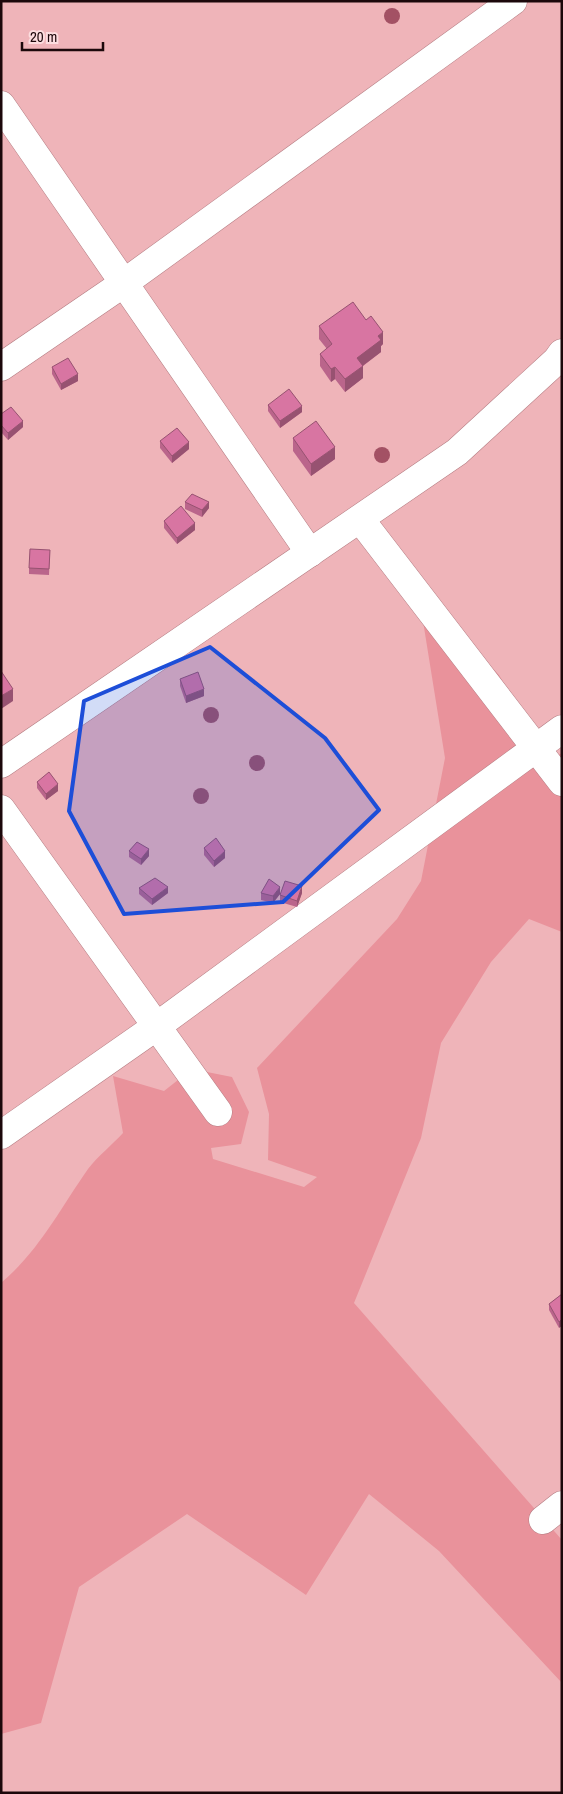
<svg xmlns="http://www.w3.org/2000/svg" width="563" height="1794" font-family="'Archivo Narrow',sans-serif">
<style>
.green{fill:#e9929b}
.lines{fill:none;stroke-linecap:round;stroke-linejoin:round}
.minor-casing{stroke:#b57d83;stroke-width:29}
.minor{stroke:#fff;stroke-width:28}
.tree{fill:#a35164}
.wall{fill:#ba658b}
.shaded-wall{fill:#975271}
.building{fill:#d875a2;stroke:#975271}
.marked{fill:#1d4ed8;fill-opacity:0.2;stroke:#1d4ed8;stroke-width:4;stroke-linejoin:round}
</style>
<rect width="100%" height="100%" fill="#efb4b9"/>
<path class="green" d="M418,590L499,675L549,760L562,753V932L529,919L491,962L441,1043L421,1138L354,1303L562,1540V1683L439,1551L369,1494L306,1595L187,1514L79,1587L41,1723L1,1734V1283C39,1251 60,1209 88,1169C98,1156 112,1145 123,1133L113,1076L164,1091L192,1069L232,1077L249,1112L241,1144L211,1148L213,1159L304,1187L317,1177L268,1160L269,1114L257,1068L397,919L421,881L445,758Z"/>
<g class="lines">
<defs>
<g id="minor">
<polyline points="1,105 310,553"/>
<polyline points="1,367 124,283 513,1"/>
<polyline points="360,519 562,782"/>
<polyline points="1,764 457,452 557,360 562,353"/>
<polyline points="1,809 218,1112"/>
<polyline points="1,1135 157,1026 562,729"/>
<polyline points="543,1520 562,1505"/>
</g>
</defs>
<use href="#minor" class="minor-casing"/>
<use href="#minor" class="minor"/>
</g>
<g class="tree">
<circle cx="392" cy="16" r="8"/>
<circle cx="382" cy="455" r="8"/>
<circle cx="211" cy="715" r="8"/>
<circle cx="257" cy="763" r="8"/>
<circle cx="201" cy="796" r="8"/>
</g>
<g class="wall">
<polygon points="319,326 383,344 381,346 381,352 363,366 363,378 345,392 335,379 331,382 320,366 320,354 327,349 319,339"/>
<polygon points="52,367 78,381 61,390 52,374"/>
<polygon points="268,405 302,412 280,428 268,411"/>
<polygon points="1,414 23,427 8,440 1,432"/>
<polygon points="293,438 335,459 311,476 293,451"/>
<polygon points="160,441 189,449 172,463 160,448"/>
<polygon points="185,502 209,508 202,517 185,509"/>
<polygon points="164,521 195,530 177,544 164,528"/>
<polygon points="50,550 49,575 29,574 29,568"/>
<polygon points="180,679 204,696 186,703 180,686"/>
<polygon points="37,782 58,791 46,800 37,788"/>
<polygon points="204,848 225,858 214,867 204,855"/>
<polygon points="129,851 149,856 141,865 129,857"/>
<polygon points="139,888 168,893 152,905 139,894"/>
<polygon points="261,893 280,894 273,903 261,900"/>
<polygon points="302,893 297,907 280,902 280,895"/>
<polygon points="562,1294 559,1328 549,1310 549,1304"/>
</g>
<g class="shaded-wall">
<polygon points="383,332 383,344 381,346 381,352 357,370 357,358 378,336"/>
<polygon points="363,366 363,378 345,392 345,379"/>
<polygon points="335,367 335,379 331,382 331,369"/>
<polygon points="78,374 78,381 61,390 61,384"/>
<polygon points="302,406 302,412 280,428 280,421"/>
<polygon points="23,421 23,427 8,440 8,433"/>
<polygon points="189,442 189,449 172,463 172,456"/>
<polygon points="335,447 335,459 311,476 311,464"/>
<polygon points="209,502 209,508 202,517 202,510"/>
<polygon points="195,523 195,530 177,544 177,538"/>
<polygon points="13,689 13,701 1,709 1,696"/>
<polygon points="204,689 204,696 186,703 186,696"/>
<polygon points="58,784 58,791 46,800 46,794"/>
<polygon points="149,849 149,856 141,865 141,859"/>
<polygon points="225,851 225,858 214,867 214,861"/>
<polygon points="302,886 302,893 297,907 297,901"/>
<polygon points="168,887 168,893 152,905 152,899"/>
<polygon points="280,887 280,894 273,903 273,896"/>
<polygon points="562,1319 562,1326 559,1328 559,1322"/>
</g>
<g class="building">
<polygon points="353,302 366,320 371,316 383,332 378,336 381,340 357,358 363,366 345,379 335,367 331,369 320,354 332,344 319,326"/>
<polygon points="68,358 78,374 61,384 52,367"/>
<polygon points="289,389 302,406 280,421 268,405"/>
<polygon points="11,407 23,421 8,433 1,425 1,414"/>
<polygon points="316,421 335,447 311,464 293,438"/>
<polygon points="177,428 189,442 172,456 160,441"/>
<polygon points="192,494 209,502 202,510 185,502"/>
<polygon points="181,506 195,523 177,538 164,521"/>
<polygon points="30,549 50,550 49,569 29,568"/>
<polygon points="1,671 13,689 1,696"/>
<polygon points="198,672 204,689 186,696 180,679"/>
<polygon points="49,772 58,784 46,794 37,782"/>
<polygon points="216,838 225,851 214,861 204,848"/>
<polygon points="137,842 149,849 141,859 129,851"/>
<polygon points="155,878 168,887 152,899 139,888"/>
<polygon points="269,879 280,887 273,896 261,893"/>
<polygon points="285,881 302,886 297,901 280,895"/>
<polygon points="562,1294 562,1319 559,1322 549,1304"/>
</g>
<path class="marked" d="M210,647L325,738L379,810L283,902L124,914L69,811L84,701Z"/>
<rect width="563" height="1794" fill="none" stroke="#1c080b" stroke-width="5"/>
<path d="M22 42v8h81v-8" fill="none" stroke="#1c080b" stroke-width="2.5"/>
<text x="30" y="42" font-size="15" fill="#1c080b" stroke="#fcdddf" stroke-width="4" paint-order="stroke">20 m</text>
</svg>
